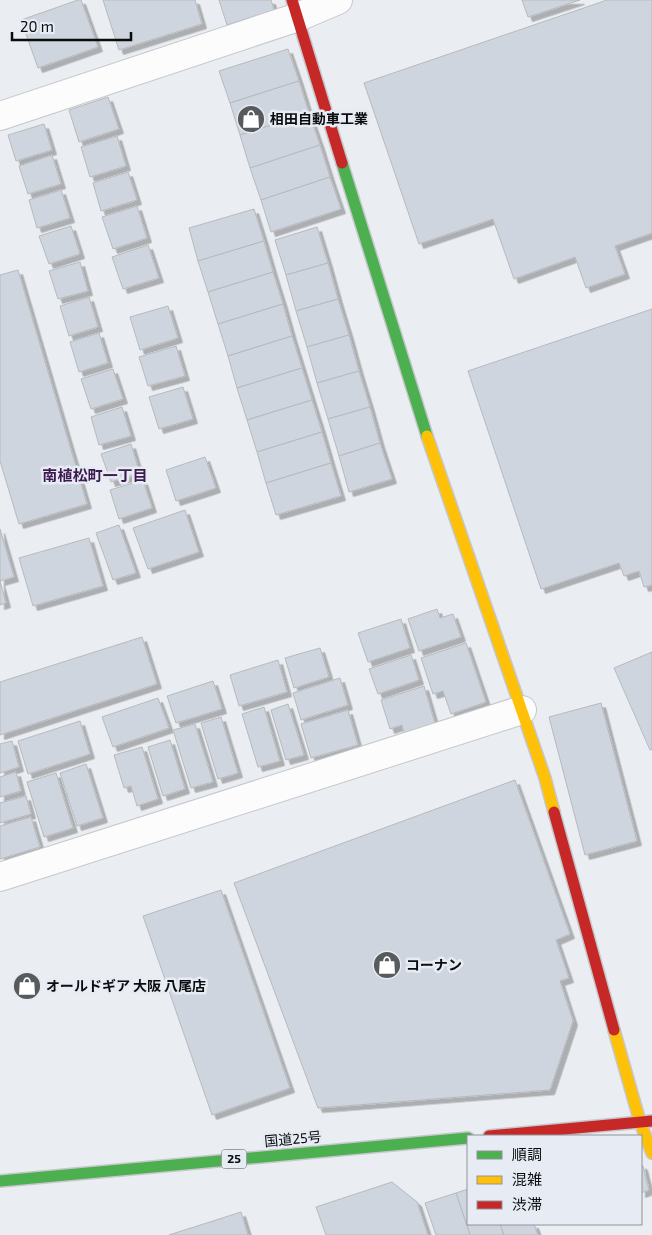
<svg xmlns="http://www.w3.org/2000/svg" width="652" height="1235" font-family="'Exo 2','Noto Sans JP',sans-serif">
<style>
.building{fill:#ced5de;stroke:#b7babd;filter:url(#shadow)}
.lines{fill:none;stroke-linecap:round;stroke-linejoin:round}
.street-casing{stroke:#c5c7cb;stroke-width:30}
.fast-casing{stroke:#c5c7cb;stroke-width:14}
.slow-casing{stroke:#c5c7cb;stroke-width:14}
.jam-casing{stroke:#c5c7cb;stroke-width:14}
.street{stroke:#fcfcfd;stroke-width:28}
.fast{stroke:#4caf50;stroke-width:11}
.slow{stroke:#ffc107;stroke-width:11}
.jam{stroke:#c62828;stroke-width:11}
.labels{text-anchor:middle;stroke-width:5;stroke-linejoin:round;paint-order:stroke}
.shield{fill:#e7ecf4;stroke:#4c4f53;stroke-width:1}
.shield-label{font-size:12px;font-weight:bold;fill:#0a0c0e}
.poi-label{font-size:14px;font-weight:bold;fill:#0a0c0e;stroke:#e7ecf4;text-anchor:start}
.street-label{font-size:14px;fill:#0a0c0e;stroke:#e7ecf4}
.neighbourhood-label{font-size:15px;font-weight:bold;fill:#3d1950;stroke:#e7ecf4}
</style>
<defs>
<filter id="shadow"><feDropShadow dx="4.5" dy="4.5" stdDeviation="0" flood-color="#0004"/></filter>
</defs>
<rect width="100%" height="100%" fill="#eaedf1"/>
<g class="building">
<polygon points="78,0 81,0 98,47 38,68 21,20"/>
<polygon points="103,0 195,0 202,24 119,50"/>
<polygon points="219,0 271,0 274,10 227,25"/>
<polygon points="522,0 580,0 528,17"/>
<polygon points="607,0 652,0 652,233 615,246 625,274 586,288 575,257 514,279 493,219 419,244 364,83"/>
<polygon points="288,49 299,81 230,103 219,71"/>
<polygon points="299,81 309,113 240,135 230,103"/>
<polygon points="108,97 119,129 79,142 69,110"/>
<polygon points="309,113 320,145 250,168 240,135"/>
<polygon points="44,124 52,150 16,161 8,135"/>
<polygon points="117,136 126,166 90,177 81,147"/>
<polygon points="320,145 330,177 261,200 250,168"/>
<polygon points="52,155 61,184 28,194 19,166"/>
<polygon points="128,172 137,200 101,211 93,183"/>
<polygon points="330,177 341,209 271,232 261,200"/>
<polygon points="61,190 70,218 37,228 29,200"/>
<polygon points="137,206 147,238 113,249 102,217"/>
<polygon points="254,209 264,241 198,261 189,228"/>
<polygon points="71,226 80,254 49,264 39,236"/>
<polygon points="317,227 328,263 286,275 275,240"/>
<polygon points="264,241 273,272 208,292 198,261"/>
<polygon points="148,245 159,278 123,289 112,257"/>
<polygon points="80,262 88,291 58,299 49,271"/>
<polygon points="328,263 338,299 296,311 286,275"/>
<polygon points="18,270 87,504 19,524 0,461 0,275"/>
<polygon points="273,272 283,304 218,324 208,292"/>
<polygon points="89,297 98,327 69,336 60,306"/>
<polygon points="338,299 349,335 307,347 296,311"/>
<polygon points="283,304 292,336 228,356 218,324"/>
<polygon points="168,306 178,338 140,350 130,317"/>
<polygon points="652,309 652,585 644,587 639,571 624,576 619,563 541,589 468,371"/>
<polygon points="99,333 108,363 79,372 70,342"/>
<polygon points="349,335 359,371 317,383 307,347"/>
<polygon points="292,336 302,368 237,388 228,356"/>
<polygon points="176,346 185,376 148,386 139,357"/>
<polygon points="302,368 312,400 247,420 237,388"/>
<polygon points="113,369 123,399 91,409 81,379"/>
<polygon points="359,371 370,407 328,419 317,383"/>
<polygon points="183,387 193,419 159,429 149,397"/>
<polygon points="312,400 322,432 257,452 247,420"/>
<polygon points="122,407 131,436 99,445 91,417"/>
<polygon points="370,407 380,443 339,456 328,419"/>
<polygon points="322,432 331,463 266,483 257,452"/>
<polygon points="380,443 392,479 349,492 339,456"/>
<polygon points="131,444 140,474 111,482 101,454"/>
<polygon points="205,457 216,488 176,501 166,470"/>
<polygon points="331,463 341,496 276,515 266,483"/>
<polygon points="143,480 152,508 119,519 110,490"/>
<polygon points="185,510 199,552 148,569 133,528"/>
<polygon points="119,525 136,573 113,580 96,533"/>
<polygon points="0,529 14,577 0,581 6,603 0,605"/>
<polygon points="89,538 103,586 33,606 19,558"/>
<polygon points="437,609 440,618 453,614 461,637 419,651 408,619"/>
<polygon points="401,619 410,648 368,662 358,633"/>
<polygon points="142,637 157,684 0,735 0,682"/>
<polygon points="466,643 486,702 451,714 443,691 433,694 421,658"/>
<polygon points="320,648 329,677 294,688 285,658"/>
<polygon points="652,652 652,749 650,750 614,668"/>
<polygon points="411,655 419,680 378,694 369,669"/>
<polygon points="278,660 287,692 239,706 230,675"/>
<polygon points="340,678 348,705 301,720 293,693"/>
<polygon points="213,681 222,709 176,723 167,696"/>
<polygon points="424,686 436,727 405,736 402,725 390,729 381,700"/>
<polygon points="158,698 169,728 113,747 102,717"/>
<polygon points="601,703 637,841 585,855 549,717"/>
<polygon points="288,704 304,755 286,760 271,710"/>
<polygon points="264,707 280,761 258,767 242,714"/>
<polygon points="348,710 358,745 311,758 301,724"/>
<polygon points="221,717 238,773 218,779 201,723"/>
<polygon points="80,721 90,754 28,774 18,741"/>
<polygon points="195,724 213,782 191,788 173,730"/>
<polygon points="170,740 185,789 163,796 148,747"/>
<polygon points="12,741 19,767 0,773 0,744"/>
<polygon points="142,747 158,799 137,806 131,786 124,788 114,755"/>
<polygon points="86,764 103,818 77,826 60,773"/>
<polygon points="16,772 21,791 0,797 0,777"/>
<polygon points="56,773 73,828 44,837 27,782"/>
<polygon points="515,780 570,934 556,940 569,978 560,981 573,1021 550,1090 318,1108 234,883"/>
<polygon points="26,796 31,814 0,823 0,803"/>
<polygon points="31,817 40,847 0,859 0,826"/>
<polygon points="221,890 290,1088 212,1115 143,916"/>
<polygon points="641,1164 643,1166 649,1190 641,1193"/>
<polygon points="392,1182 417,1202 428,1235 326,1235 316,1207"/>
<polygon points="468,1189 468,1224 500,1224 504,1235 470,1235 456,1193"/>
<polygon points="456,1193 470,1235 436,1235 425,1203"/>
<polygon points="241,1212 248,1235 169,1235"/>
<polygon points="500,1224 534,1224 538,1235 504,1235"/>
</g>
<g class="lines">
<defs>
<g id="street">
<polyline points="0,116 298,17 338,0"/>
<polyline points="0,877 522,710"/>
</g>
<g id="fast">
<polyline points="342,163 427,436"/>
<polyline points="0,1181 468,1138"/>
</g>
<g id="slow">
<polyline points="427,436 545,778 554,812"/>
<polyline points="614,1030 640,1122 652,1153"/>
</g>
<g id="jam">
<polyline points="292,0 342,163"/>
<polyline points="554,812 614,1030"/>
<polyline points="489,1136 652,1121"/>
</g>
</defs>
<use href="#street" class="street-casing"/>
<use href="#fast" class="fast-casing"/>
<use href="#slow" class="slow-casing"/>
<use href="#jam" class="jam-casing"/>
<use href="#street" class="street"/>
<use href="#fast" class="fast"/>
<use href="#slow" class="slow"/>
<use href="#jam" class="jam"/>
</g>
<defs>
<symbol id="shop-disc" viewBox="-11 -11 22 22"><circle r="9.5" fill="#585b5d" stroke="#e7ecf4"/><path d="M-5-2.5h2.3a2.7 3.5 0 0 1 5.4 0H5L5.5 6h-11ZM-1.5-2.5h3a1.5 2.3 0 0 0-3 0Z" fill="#fff"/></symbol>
</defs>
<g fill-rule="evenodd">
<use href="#shop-disc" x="235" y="103" width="32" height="32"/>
<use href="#shop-disc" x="371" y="949" width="32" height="32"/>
<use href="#shop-disc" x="11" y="970" width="32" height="32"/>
</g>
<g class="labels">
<rect class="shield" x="221.5" y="1149.5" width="25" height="19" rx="4"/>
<g class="shield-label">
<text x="234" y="1163">25</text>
</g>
<g class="poi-label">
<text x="270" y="124">相田自動車工業</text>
<text x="406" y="970">コーナン</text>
<text x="46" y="991">オールドギア 大阪 八尾店</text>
</g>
<g class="street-label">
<text transform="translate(293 1139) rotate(-5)" y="5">国道25号</text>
</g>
<g class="neighbourhood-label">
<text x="95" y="481">南植松町一丁目</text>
</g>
</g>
<rect x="467" y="1135" width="175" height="90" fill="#e7ecf4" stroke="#8f9298"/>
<rect x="477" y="1151" width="25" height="8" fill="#4caf50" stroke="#8f9298"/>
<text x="512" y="1160" font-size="15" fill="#0a0c0e">順調</text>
<rect x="477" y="1176" width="25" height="8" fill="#ffc107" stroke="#8f9298"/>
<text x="512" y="1185" font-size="15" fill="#0a0c0e">混雑</text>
<rect x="477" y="1201" width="25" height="8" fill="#c62828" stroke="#8f9298"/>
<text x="512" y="1210" font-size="15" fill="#0a0c0e">渋滞</text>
<path d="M12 32v8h119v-8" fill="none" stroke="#0a0c0e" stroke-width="2.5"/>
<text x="20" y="32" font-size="15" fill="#0a0c0e" stroke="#e7ecf4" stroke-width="4" paint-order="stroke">20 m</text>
</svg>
